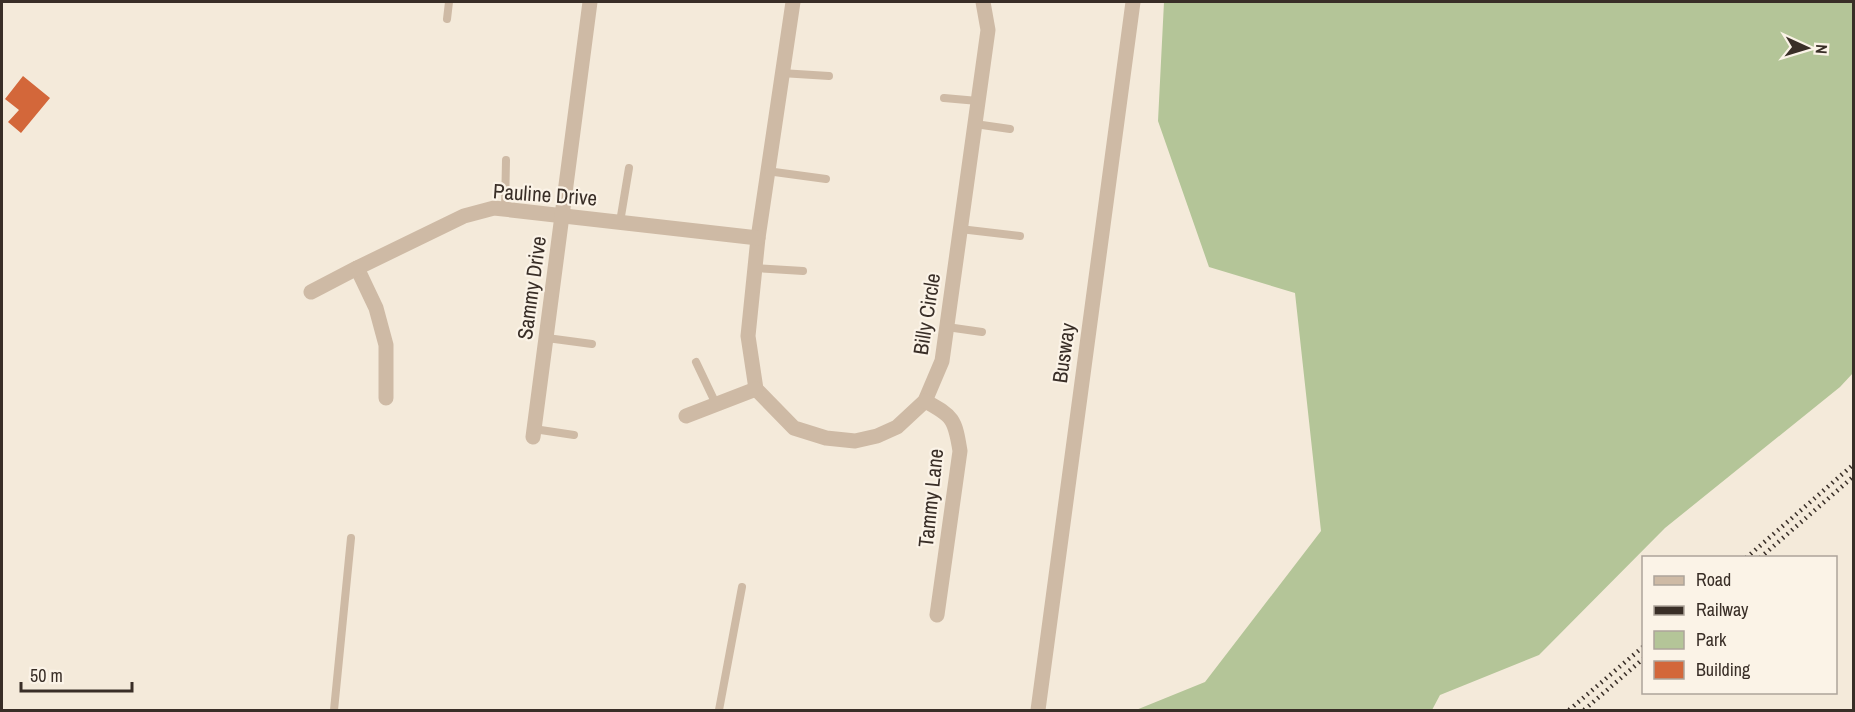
<svg xmlns="http://www.w3.org/2000/svg" width="1855" height="712" font-family="'Archivo Narrow',sans-serif">
<style>
.green{fill:#b4c598}
.building{fill:#d3673a}
.lines{fill:none;stroke-linecap:round;stroke-linejoin:round}
.service{stroke:#cebaa5;stroke-width:8}
.minor{stroke:#cebaa5;stroke-width:15}
.rail{stroke:#392e27;stroke-width:4.5;stroke-dasharray:1.5 4.5;stroke-linecap:butt}
.labels{text-anchor:middle;stroke-width:4.5;stroke-linejoin:round;paint-order:stroke}
.street-label{font-size:21px;fill:#392e27;stroke:#fbf3e7}
</style>
<rect width="100%" height="100%" fill="#f4eada"/>
<polygon class="green" points="1164,2 1853,2 1853,373 1840,387 1665,528 1539,655 1440,695 1432,710 1136,710 1205,682 1321,531 1295,293 1209,267 1158,121"/>
<polygon class="building" points="23,76 50,98 21,133 8,122 19,110 5,99"/>
<g class="lines">
<g class="service">
<polyline points="447,19 449,2"/>
<polyline points="781,73 829,76"/>
<polyline points="944,98 978,101"/>
<polyline points="975,124 1010,129"/>
<polyline points="767,171 826,179"/>
<polyline points="505,209 506,160"/>
<polyline points="620,222 629,168"/>
<polyline points="960,229 1020,236"/>
<polyline points="755,268 803,271"/>
<polyline points="947,327 982,332"/>
<polyline points="547,338 592,344"/>
<polyline points="696,362 716,404"/>
<polyline points="534,429 574,435"/>
<polyline points="334,710 351,538"/>
<polyline points="719,710 742,587"/>
</g>
<g class="minor">
<polyline points="793,2 758,238 748,336 756,389 794,428 826,438 855,441 877,436 897,427 925,401 942,361 988,30 983,2"/>
<polyline points="357,268 376,308 386,345 386,398"/>
<polyline points="311,292 357,268 464,216 494,208 758,238"/>
<path d="M925,401C953,416 955,419 960,451L937,615"/>
<polyline points="686,416 756,389"/>
<polyline points="533,437 590,2"/>
<polyline points="1038,710 1133,2"/>
</g>
<g class="rail">
<polyline points="1746,558 1854,464"/>
<polyline points="1760,558 1854,476"/>
<polyline points="1569,710 1644,646"/>
<polyline points="1584,710 1644,658"/>
</g>
</g>
<g class="labels">
<g class="street-label">
<text transform="translate(545 195) rotate(4)" y="7">Pauline Drive</text>
<text transform="translate(532 288) rotate(-82)" y="7">Sammy Drive</text>
<text transform="translate(927 314) rotate(-81)" y="7">Billy Circle</text>
<text transform="translate(1064 353) rotate(-82)" y="7">Busway</text>
<text transform="translate(931 498) rotate(-84)" y="7">Tammy Lane</text>
</g>
</g>
<rect width="1855" height="712" fill="none" stroke="#392e27" stroke-width="6"/>
<rect x="1642" y="556" width="195" height="138" fill="#fbf3e7" stroke="#ada49a" stroke-width="1.5"/>
<rect x="1654" y="576" width="30" height="9" fill="#cebaa5" stroke="#ada49a" stroke-width="1.5"/>
<text x="1696" y="586" font-size="18" fill="#392e27">Road</text>
<rect x="1654" y="606" width="30" height="9" fill="#392e27" stroke="#ada49a" stroke-width="1.5"/>
<text x="1696" y="616" font-size="18" fill="#392e27">Railway</text>
<rect x="1654" y="631" width="30" height="18" fill="#b4c598" stroke="#ada49a" stroke-width="1.5"/>
<text x="1696" y="646" font-size="18" fill="#392e27">Park</text>
<rect x="1654" y="661" width="30" height="18" fill="#d3673a" stroke="#ada49a" stroke-width="1.5"/>
<text x="1696" y="676" font-size="18" fill="#392e27">Building</text>
<g transform="translate(1807 48) rotate(94)" stroke="#fbf3e7" stroke-width="4.5" paint-order="stroke">
<path d="M0-4.5L10 22L0 15L-10 22Z" fill="#392e27"/>
<text y="-9" font-size="16" font-weight="bold" text-anchor="middle" fill="#392e27">N</text>
</g>
<path d="M21 682v9h111v-9" fill="none" stroke="#392e27" stroke-width="3"/>
<text x="30" y="682" font-size="18" fill="#392e27" stroke="#fbf3e7" stroke-width="4.5" paint-order="stroke">50 m</text>
</svg>
